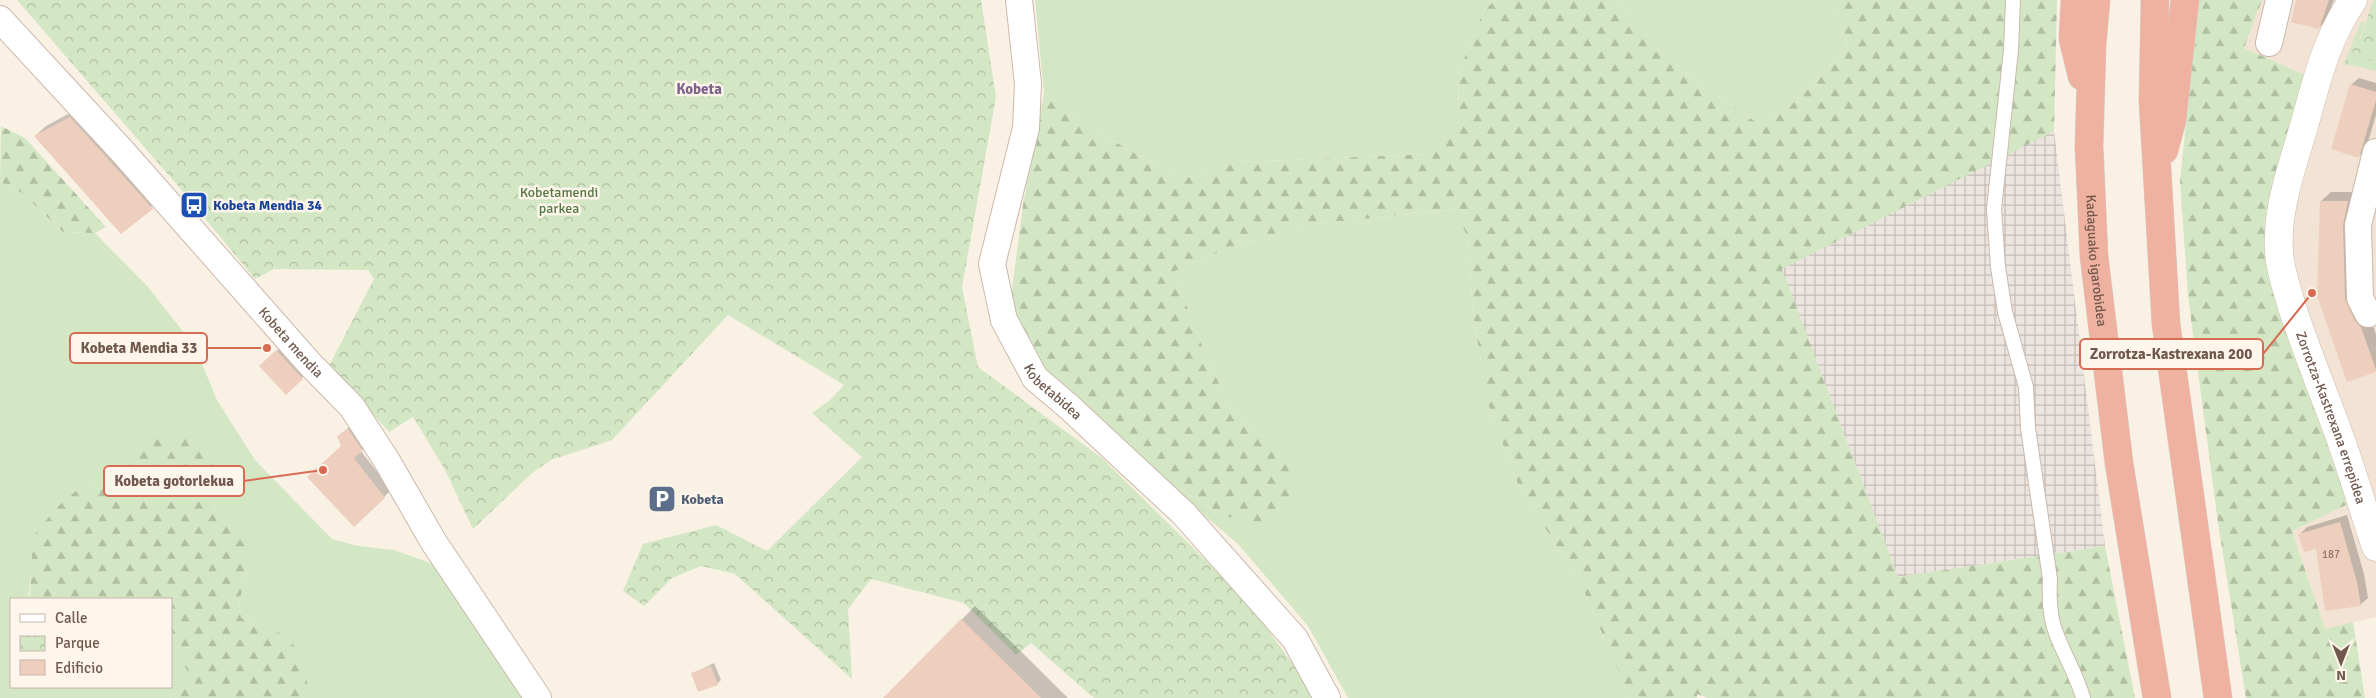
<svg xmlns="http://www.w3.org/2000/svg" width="2376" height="698" font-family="Signika,sans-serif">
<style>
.residential{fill:#f2e3d4}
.industrial{fill:url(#industrial-grid)}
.green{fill:#d4e7c4}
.forest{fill:url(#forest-firs)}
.park{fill:url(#park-crowns)}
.shadow{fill:#0003}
.building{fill:#eecfbe}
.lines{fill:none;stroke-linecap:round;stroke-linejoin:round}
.lane-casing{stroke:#cbb9ac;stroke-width:16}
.street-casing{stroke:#cbb9ac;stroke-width:28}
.secondary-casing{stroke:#d0bbad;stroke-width:29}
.highway-casing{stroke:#d7d0cd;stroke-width:29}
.lane{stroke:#fff;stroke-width:14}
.street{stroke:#fff;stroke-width:26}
.secondary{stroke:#fff;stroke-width:28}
.highway{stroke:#f0b2a0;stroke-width:28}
.labels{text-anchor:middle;stroke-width:5;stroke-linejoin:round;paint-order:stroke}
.number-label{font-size:11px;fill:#907668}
.park-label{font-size:14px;fill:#557745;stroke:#fef5eb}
.transit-label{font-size:14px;font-weight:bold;fill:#164399;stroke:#fef5eb;text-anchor:start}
.street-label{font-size:14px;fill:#71584c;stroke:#fef5eb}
.service-label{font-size:14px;font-weight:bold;fill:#4e5e75;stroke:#fef5eb;text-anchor:start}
.neighbourhood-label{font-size:15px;font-weight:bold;fill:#7e648d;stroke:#fef5eb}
.leader{fill:none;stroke:#d76b53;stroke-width:2}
.callout-dot{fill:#d76b53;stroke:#fef5eb;stroke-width:2}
.callout{fill:#fef5eb;stroke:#d76b53;stroke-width:2}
.callout-label{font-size:15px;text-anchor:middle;font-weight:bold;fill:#71584c}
</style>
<defs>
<pattern id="industrial-grid" width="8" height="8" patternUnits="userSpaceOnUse" patternTransform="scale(1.25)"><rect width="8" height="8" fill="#ebe4df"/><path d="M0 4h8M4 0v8" fill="none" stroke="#c3bcb7"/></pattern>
<pattern id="forest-firs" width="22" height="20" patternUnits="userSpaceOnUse" patternTransform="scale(1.25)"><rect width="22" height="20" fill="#d4e7c4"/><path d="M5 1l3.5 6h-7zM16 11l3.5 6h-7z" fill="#b0bea1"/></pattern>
<pattern id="park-crowns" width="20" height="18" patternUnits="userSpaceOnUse" patternTransform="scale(1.25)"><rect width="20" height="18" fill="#d4e7c4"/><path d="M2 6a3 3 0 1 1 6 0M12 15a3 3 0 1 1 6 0" fill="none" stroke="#b0bea1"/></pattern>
</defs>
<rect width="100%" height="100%" fill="#faf1e5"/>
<polygon class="residential" points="2262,0 2376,0 2376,617 2325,629 2292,531 2348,504 2298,363 2266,258 2268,202 2308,76 2244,48"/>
<polygon class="industrial" points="2054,131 2105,546 1898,577 1781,269"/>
<g class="green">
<polygon points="1035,0 1495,0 1483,12 1458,74 1459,120 1432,154 1238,162 1183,179 1097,132 1044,93"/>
<polygon points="1616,0 1833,0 1848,48 1798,100 1759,124 1707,89 1660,51"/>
<polygon points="2361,22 2365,22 2359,40 2356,40 2351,57 2345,61"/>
<polygon points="2357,57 2376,62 2376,71 2347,64"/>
<polygon points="0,182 22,193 63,232 95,233 148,287 195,347 217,400 255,460 332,539 358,546 394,550 436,565 526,698 309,698 266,623 241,618 239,601 248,572 226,517 215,512 212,486 219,468 128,461 112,480 82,486 32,568 28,599 11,599 11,687 171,687 171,646 194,648 197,686 176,691 170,698 0,698"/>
<polygon points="1457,209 1468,239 1473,314 1488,404 1518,484 1584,591 1630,698 1348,698 1308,626 1238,544 1160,478 1225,516 1288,460 1229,406 1195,330 1175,271 1203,258 1298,226"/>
</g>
<g class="forest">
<polygon points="1495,0 1616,0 1660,51 1707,89 1759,124 1798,100 1848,48 1833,0 2057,0 2054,131 1782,269 1898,577 2105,546 2135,698 1708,698 1697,694 1697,698 1630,698 1584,591 1518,484 1488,404 1473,314 1468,239 1456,209 1298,226 1203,258 1175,271 1195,330 1229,406 1288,460 1291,503 1272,527 1225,516 1160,478 1030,354 1010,304 1023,205 1044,93 1097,132 1183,179 1238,162 1432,154 1459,120 1458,74 1483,12"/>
<polygon points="2199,0 2262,0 2244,48 2308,76 2268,202 2266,258 2298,363 2348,504 2292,531 2325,629 2353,622 2365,698 2246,698 2218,523 2188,296 2180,180"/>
<polygon points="1,126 25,138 106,227 95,233 63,232 22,193 0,182"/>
<polygon points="179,435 208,446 219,468 212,486 215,512 226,517 249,544 248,572 239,601 241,618 266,623 288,640 304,655 309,698 170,698 176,691 197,686 185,667 193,648 171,646 171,599 28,599 30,594 33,537 57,507 82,486 112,480 143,438"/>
</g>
<g class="park">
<polygon points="17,0 981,0 996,97 962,287 978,367 1102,458 1248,602 1317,698 1094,698 1031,643 1016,655 964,603 871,579 848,609 852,679 735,574 701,566 672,578 644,606 623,591 643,544 716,525 767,551 862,457 812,413 830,400 844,385 728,315 612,440 551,460 532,473 473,529 445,470 413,417 389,432 329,366 374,279 368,270 274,269 255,279 178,186"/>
<polygon points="2373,0 2376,0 2376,62 2357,57 2347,66 2343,64 2345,61 2351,57 2356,40 2360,40"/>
</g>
<g class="shadow">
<polygon points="2298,0 2334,0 2326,20 2319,28"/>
<polygon points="2359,78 2376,83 2376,115 2366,149 2359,156 2351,85"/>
<polygon points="81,107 163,197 121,232 35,136 46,126"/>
<polygon points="2331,192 2357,192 2370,318 2376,334 2376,371 2348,380 2321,201"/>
<polygon points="284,344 309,371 302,378 268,359"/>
<polygon points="356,422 369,443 361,451 391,490 384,497 342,446 338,436"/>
<polygon points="2347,515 2364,574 2368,598 2360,605 2317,547 2300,534 2307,527"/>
<polygon points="975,606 1068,698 895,698 890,693"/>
<polygon points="714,663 721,680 717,684 692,674"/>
</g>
<g class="building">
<polygon points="2296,0 2329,0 2319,29 2291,22"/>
<polygon points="2350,84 2376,92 2376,100 2359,158 2331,149"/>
<polygon points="70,117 153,209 121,234 34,136"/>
<polygon points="2320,201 2348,201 2343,225 2345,299 2355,321 2361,327 2376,370 2376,372 2347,382 2317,296"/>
<polygon points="276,350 303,379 286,395 259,366"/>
<polygon points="348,429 363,451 354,458 385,498 354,527 307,477 341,446 337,436"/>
<polygon points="2340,522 2357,582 2361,606 2325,611 2316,549 2304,552 2298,534"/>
<polygon points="961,619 1041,698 883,698"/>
<polygon points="711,666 718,685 698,692 691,673"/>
</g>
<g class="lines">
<defs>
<path id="lane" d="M2013,0L2011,50L1994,209L1998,267L2005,312L2026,387L2028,428L2050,579C2049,597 2049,616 2056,633C2064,655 2077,675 2083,698"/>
<g id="street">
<path id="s1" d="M1019,0L1028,84L1026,128L992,264L1004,320L1035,378L1068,406L1184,514L1295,639L1327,698"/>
<path id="s2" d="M0,19L122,151L309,363L352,407L387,461L433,541L538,698"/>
<polyline points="2269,43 2279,0"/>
<polyline points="2368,314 2360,298 2358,225 2376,152"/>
</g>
<g id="secondary">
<path id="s3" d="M2353,0C2328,36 2317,78 2306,119C2294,162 2276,207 2279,252C2280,271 2287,289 2292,307C2306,350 2323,391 2338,432C2352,470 2363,509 2376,547"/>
</g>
<g id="highway">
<polyline points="2075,0 2073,39 2082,76"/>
<path id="s4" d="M2096,0L2092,45L2089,146L2094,256L2119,463L2157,698"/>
<polyline points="2155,0 2153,101 2166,324 2218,698"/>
<polyline points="2164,150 2172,120 2185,0"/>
</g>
</defs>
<use href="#lane" class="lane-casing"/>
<use href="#street" class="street-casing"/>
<use href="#secondary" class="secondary-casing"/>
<use href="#highway" class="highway-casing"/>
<use href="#lane" class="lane"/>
<use href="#street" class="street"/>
<use href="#secondary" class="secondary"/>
<use href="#highway" class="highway"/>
</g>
<defs>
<symbol id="bus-square" viewBox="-11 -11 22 22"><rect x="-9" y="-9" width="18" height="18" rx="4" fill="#1a4fb4" stroke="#fef5eb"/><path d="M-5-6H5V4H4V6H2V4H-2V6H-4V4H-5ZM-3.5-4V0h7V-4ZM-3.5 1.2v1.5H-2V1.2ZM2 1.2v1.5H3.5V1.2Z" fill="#fff"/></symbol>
<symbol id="parking-square" viewBox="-11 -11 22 22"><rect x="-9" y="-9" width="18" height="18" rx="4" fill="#5c6f8a" stroke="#fef5eb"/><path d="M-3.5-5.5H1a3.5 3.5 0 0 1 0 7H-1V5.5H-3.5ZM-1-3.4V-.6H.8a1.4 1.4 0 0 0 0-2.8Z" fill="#fff"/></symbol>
</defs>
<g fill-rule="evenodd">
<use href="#bus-square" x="178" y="189" width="32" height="32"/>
<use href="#parking-square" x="646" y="483" width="32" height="32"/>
</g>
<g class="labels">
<g class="number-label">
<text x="2331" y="558">187</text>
</g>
<g class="park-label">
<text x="559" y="197">Kobetamendi<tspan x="559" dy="16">parkea</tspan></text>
</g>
<g class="transit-label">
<text x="213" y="210">Kobeta Mendia 34</text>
</g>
<g class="street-label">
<text dy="5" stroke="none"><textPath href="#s4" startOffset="261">Kadaguako igarobidea</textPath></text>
<text dy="5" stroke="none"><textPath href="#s2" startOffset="435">Kobeta mendia</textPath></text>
<text dy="5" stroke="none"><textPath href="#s1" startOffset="414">Kobetabidea</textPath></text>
<text dy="5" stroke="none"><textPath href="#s3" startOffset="439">Zorrotza-Kastrexana errepidea</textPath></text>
</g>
<g class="service-label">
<text x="681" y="504">Kobeta</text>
</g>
<g class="neighbourhood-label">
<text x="699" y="94">Kobeta</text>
</g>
</g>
<path class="leader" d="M267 348L207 348M2312 293L2263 354M323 470L244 481"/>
<g class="callout-dot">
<circle cx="267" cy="348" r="5"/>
<circle cx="2312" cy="293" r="5"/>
<circle cx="323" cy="470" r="5"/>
</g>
<g class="callout">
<rect x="70" y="333" width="137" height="30" rx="5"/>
<rect x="2080" y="339" width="183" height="30" rx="5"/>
<rect x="104" y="466" width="140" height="30" rx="5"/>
</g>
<g class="callout-label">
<text x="139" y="353">Kobeta Mendia 33</text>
<text x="2171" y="359">Zorrotza-Kastrexana 200</text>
<text x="174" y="486">Kobeta gotorlekua</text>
</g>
<rect x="10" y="598" width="162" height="90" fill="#fef5eb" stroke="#c6b6ab"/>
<rect x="20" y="614" width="25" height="8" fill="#ffffff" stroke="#c6b6ab"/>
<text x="55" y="623" font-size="15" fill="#71584c">Calle</text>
<rect x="20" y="636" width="25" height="15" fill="url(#park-crowns)" stroke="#c6b6ab"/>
<text x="55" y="648" font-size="15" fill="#71584c">Parque</text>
<rect x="20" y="660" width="25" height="15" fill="#eecfbe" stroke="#c6b6ab"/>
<text x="55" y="673" font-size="15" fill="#71584c">Edificio</text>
<g transform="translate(2341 663) rotate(180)" stroke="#fef5eb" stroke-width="4" paint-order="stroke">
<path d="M0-4L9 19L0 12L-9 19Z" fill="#71584c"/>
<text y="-8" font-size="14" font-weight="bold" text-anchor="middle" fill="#71584c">N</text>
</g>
</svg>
